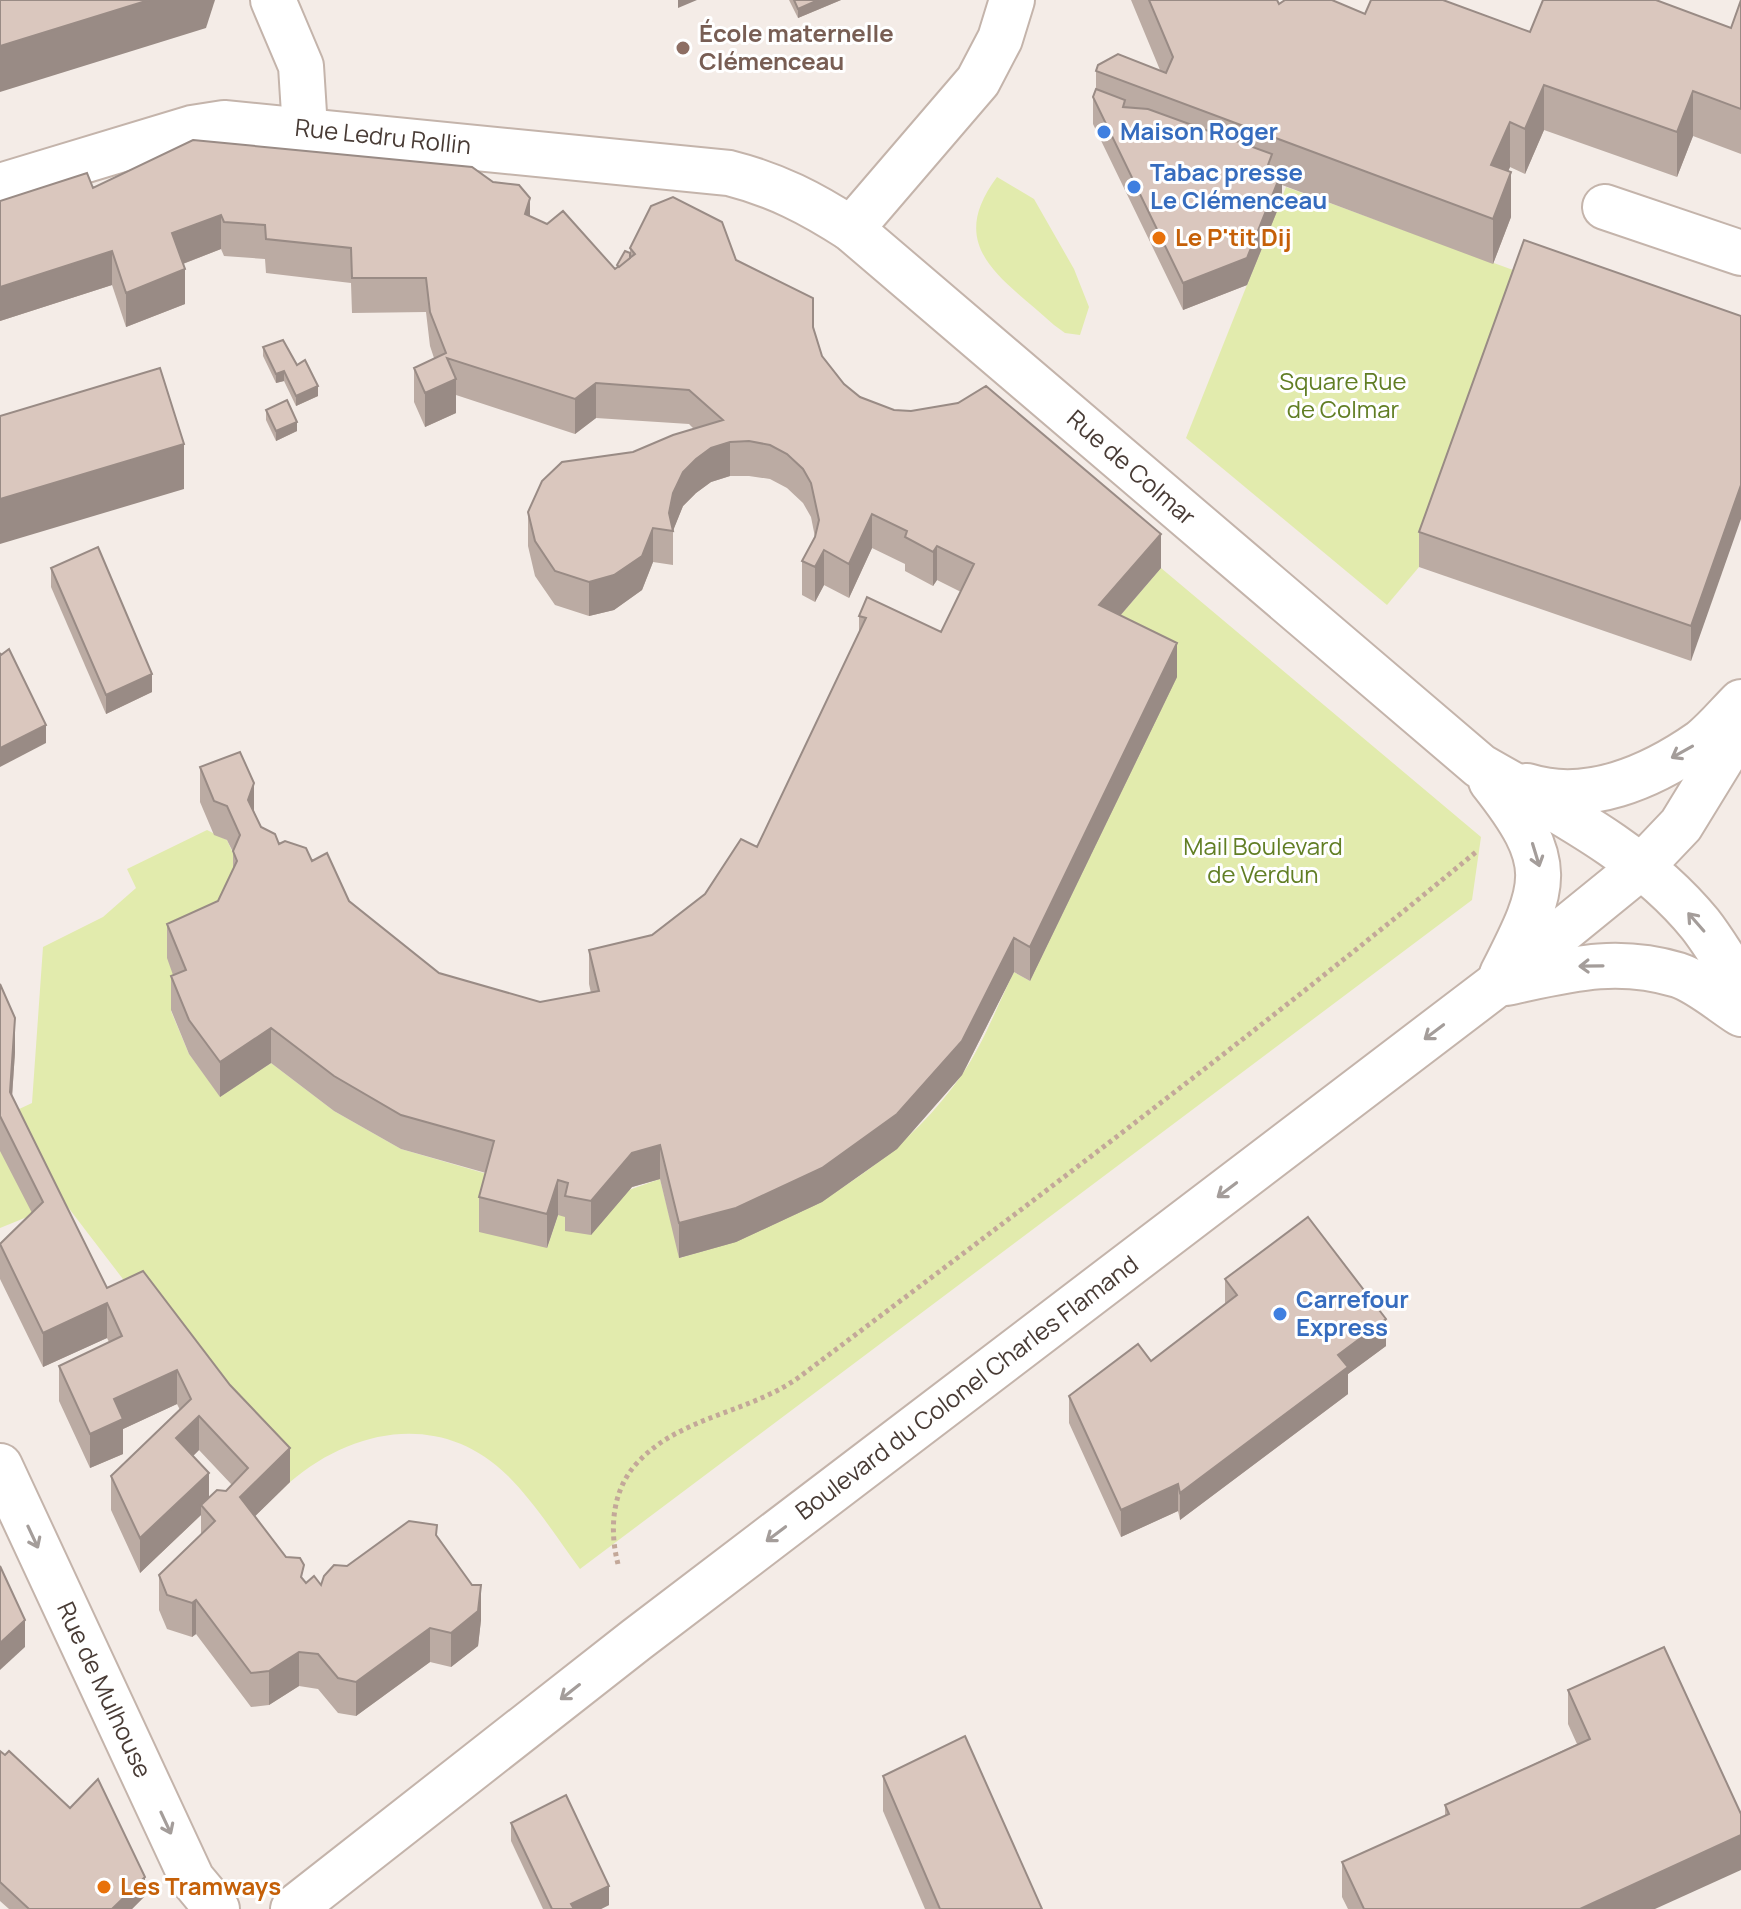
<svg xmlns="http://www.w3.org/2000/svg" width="1741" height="1909" font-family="Manrope,sans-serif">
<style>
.green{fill:#e2ebad}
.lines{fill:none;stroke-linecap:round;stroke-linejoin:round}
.minor-casing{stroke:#c4b4ab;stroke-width:48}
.path{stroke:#c3a899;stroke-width:5;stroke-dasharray:4 4;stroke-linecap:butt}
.minor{stroke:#fff;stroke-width:44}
.wall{fill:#bbaba3;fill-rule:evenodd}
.shaded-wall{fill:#998b85}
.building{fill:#dac7be;stroke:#998b85;stroke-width:2}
.oneway{stroke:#a49d9a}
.education-dot{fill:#8d6e63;stroke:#fff;stroke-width:3}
.shop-dot{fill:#3f7fe0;stroke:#fff;stroke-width:3}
.food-dot{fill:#e8710a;stroke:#fff;stroke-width:3}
.labels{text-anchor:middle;stroke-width:6;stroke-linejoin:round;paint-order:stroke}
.education-label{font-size:24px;font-weight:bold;fill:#785e54;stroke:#fff;text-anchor:start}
.shop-label{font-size:24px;font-weight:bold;fill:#366cbe;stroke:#fff;text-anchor:start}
.street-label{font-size:24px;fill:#483b35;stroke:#fff}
.food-label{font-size:24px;font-weight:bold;fill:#c56008;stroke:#fff;text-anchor:start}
.park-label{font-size:24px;fill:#617e24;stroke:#fff}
</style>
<rect width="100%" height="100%" fill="#f4ece7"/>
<g class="green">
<path d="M997,177L1034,199L1074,269L1089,307L1080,335L1065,333L1054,325C1003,278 944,248 997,177Z"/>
<polygon points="1286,187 1524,274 1419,567 1387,605 1186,438"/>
<path d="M1161,568L1481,837L1472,900L580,1569C557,1538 535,1503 508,1476C443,1411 354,1427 290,1482L230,1419L64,1202L0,1228V1118L32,1103L43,947L103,917L136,888L127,869L207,830L227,840L240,869L186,1005L171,1011L189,1054L220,1096L271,1063L334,1111L401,1149L494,1176L547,1248L558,1215L660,1179L680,1258C790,1227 894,1171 961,1076C983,1045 997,1006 1014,972L1030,981L1176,678L1099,640Z"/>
</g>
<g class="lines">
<defs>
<g id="minor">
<polyline points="273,0 301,66 305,129"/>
<path d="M0,186L192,128L224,123L729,173C776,185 811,203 851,229L1480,766C1558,811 1642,853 1700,924C1715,943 1727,965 1741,985"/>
<polyline points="1605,207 1741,253"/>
<polyline points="851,229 978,81 1000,39 1012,0"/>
<path d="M1491,781C1556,863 1548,884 1502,974"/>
<path d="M1527,786C1587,805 1651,777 1701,742C1715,731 1728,715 1741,702"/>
<path d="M1506,983C1567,970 1615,956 1678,975C1699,982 1722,1002 1741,1014"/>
<polyline points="0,1466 192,1879 217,1909"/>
<polyline points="293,1909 636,1640 1496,985 1641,867 1681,825 1741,727"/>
</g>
</defs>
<use href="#minor" class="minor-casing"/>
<path class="path" d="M618,1564C609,1529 612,1489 638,1462C682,1415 752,1413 802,1375C1029,1204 1257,1033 1476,852"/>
<use href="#minor" class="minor"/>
</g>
<g class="wall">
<polygon points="789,0 841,0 798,18"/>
<polygon points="1131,0 1277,0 1279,4 1530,32 1731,28 1741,0 1741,154 1693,136 1677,177 1544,130 1525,174 1510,167 1508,171 1511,217 1493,264 1282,185 1282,199 1247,285 1183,310 1093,124 1093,97 1096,89 1096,71 1160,70"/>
<polygon points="93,188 530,216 615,269 617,268 617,265 630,253 630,248 736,260 813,327 822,356 844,384 860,397 1161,568 1120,616 1177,677 1030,981 1014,972 962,1075 897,1149 822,1202 736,1242 679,1258 660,1179 632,1187 591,1235 565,1231 565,1217 558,1215 547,1248 479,1232 479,1197 486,1173 401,1149 334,1111 271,1063 220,1097 189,1054 171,1010 171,976 173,975 167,958 167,924 218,901 233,870 233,852 227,840 214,835 200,802 200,767 254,812 261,827 279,844 312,861 349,901 439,973 540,1002 591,993 589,984 589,950 652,935 705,894 757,847 859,633 859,616 941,632 961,592 937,580 933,586 905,571 905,564 872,548 849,598 824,585 815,602 802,595 802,561 815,537 811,517 803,503 787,488 770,479 749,476 730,476 711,482 696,493 683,506 673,530 673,565 653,562 642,590 614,610 589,616 555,605 535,576 528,546 528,512 633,452 694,429 689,424 596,418 575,434 456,395 456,413 425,427 414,402 414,368 434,358 430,346 426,312 352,313 351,283 266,273 265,259 224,256 221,249 183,264 185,304 126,327 112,285 0,321 0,201"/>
<polygon points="1741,316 1691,661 1419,567 1419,532"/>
<polygon points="263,347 297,365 318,396 296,406 284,381 276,383 263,356"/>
<polygon points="266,410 297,431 276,441 266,420"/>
<polygon points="51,568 152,692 106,714 51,587"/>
<path d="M0,984L15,1052L12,1096L107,1288L290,1482L255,1516L306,1583L321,1585L347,1566L437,1536L481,1620L478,1646L451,1667L430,1662L356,1716L338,1713L318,1689L299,1686L269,1705L251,1707L196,1634L192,1637L167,1629L159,1610V1575L201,1535V1515L140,1573L111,1510V1476L180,1410L177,1404L123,1429V1454L90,1468L59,1401V1366L109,1342L107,1338L43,1367L0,1279V1244L32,1213L0,1151ZM199,1450L232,1485L226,1491L209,1498L193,1456Z"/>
<polygon points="1225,1279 1386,1346 1348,1374 1348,1394 1180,1520 1178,1511 1121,1537 1069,1423 1069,1396 1151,1361 1225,1305"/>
<polygon points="1664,1647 1655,1909 1348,1909 1342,1897 1342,1862 1445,1816 1445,1805 1577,1744 1568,1724 1568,1690"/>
<polygon points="0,1751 145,1896 132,1909 9,1909 0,1901"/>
<polygon points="883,1776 1042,1909 925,1909 883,1811"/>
<polygon points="511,1823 609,1905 601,1909 543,1909 511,1841"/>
</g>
<g class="shaded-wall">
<polygon points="149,0 215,0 206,28 0,92 0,46"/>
<polygon points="678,0 697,0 678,8"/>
<polygon points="818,0 841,0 798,18 798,9"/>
<polygon points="1544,85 1544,130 1525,174 1525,129"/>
<polygon points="1693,91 1693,136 1677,177 1677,132"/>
<polygon points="1510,122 1510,167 1491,210 1491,165"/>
<polygon points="1282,171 1282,199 1247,285 1183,310 1183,283"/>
<polygon points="1511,172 1511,217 1493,264 1493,219"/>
<polygon points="530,198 530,233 525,214"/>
<polygon points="221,215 221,249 172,268 172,233"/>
<polygon points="112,251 112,285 0,321 0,287"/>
<polygon points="185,269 185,304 126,327 126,293"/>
<polygon points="284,371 284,381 276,383 276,374"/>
<polygon points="456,379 456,413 425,427 425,393"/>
<polygon points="596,383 596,418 575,434 575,399"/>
<polygon points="318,386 318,396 296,406 296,396"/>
<polygon points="297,422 297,431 276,441 276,431"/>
<polygon points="730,442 730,476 711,482 696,493 683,506 673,531 669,513 673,493 683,472 696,459 711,448"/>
<polygon points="184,444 184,489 0,544 0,499"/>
<polygon points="1741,485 1741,519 1691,661 1691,626"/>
<polygon points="872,514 872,548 849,598 849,564"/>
<polygon points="653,528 653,562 642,590 614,610 589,616 589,582"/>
<polygon points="1161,534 1161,568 1099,640 1099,605"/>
<polygon points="937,546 937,580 933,586 933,552"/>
<polygon points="824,550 824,585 815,602 815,567"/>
<polygon points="1177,643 1177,677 1030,981 1030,947"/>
<polygon points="152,674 152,692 106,714 106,695"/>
<polygon points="46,725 46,743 0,767 0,748"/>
<polygon points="254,783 254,818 248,800"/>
<polygon points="1014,938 1014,972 962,1075 897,1149 822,1202 736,1242 679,1258 679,1223"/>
<polygon points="15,1018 15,1052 10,1126 10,1092"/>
<polygon points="271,1028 271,1063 220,1097 220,1062"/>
<polygon points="660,1145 660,1179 632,1187 591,1235 591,1201 632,1153"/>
<polygon points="558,1180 558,1215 547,1248 547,1214"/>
<polygon points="107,1303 107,1338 43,1367 43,1333"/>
<polygon points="1386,1319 1386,1346 1348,1374 1348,1394 1180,1520 1180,1493 1338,1355"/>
<polygon points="177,1370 177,1404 123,1429 123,1454 90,1468 90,1434 114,1399"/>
<polygon points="199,1416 199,1450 176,1473 176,1438"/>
<polygon points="290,1448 290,1482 240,1531 240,1497"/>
<polygon points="209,1473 209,1507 201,1505 201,1515 140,1573 140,1538"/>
<polygon points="1178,1484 1178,1511 1121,1537 1121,1510"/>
<polygon points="481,1585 481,1620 478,1646 451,1667 451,1633"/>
<polygon points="196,1600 196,1634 192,1637 192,1603"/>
<polygon points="25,1620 25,1647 0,1670 0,1643"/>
<polygon points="430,1628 430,1662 356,1716 356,1682"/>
<polygon points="299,1652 299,1686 269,1705 269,1671"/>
<polygon points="1741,1835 1741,1870 1655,1909 1580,1909"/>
<polygon points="145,1877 145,1896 132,1909 112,1909"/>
<polygon points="609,1886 609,1905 601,1909 571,1909 571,1904"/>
</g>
<g class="building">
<polygon points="0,0 149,0 0,46"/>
<polygon points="794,0 818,0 798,9"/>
<polygon points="1149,0 1277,0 1279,4 1285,0 1332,0 1365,14 1371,0 1443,0 1530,32 1543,0 1656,0 1731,28 1741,0 1741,109 1693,91 1677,132 1544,85 1525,129 1510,122 1491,165 1511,172 1493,219 1096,71 1098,65 1118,54 1166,73 1173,57"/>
<polygon points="1096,89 1125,100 1123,107 1148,109 1272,154 1268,165 1282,171 1247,258 1183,283 1093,97"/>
<polygon points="193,140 472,167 493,182 519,185 530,198 525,214 547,224 563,211 615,269 635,254 630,248 651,206 673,197 722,222 736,260 813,298 813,327 822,356 844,384 860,397 894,410 911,411 958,403 986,386 1161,534 1099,605 1177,643 1030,947 1014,938 962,1041 897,1114 822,1168 736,1208 679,1223 660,1145 632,1153 591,1201 565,1196 568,1183 558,1180 547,1214 479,1197 494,1141 401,1115 334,1076 271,1028 220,1062 189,1020 171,976 186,970 167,924 218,901 237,861 233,851 240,835 227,806 214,801 200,767 240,752 254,783 248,800 261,827 275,834 279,844 285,841 306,848 312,861 327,853 349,901 439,973 540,1002 599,991 589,950 652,935 705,894 741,839 757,847 866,618 859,616 867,597 941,632 974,564 937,546 933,552 905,537 907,531 872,514 849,564 824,550 815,567 802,561 815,537 819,520 811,483 803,469 787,454 770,445 749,441 730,442 711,448 696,459 683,472 673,493 669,513 673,531 653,528 642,556 614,575 589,582 555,571 535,541 528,512 542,481 562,462 633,452 673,435 723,420 689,390 596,383 575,399 447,358 456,379 425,393 414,368 446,353 430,312 426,278 352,278 351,248 266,239 265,225 224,222 221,215 172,233 185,269 126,293 112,251 0,287 0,201 87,173 93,188"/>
<polygon points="1524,240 1741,316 1741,485 1691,626 1419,532"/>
<polygon points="625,251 630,253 630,258 619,267 617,265"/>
<polygon points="283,340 297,365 305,360 318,386 296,396 284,371 276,374 263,347"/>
<polygon points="160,368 184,444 0,499 0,416"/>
<polygon points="287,400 297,422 276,431 266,410"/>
<polygon points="98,547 152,674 106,695 51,568"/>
<polygon points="9,649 46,725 0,748 0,653 1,655"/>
<polygon points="0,984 15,1018 10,1092 107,1288 143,1271 230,1385 290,1448 240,1497 286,1557 300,1558 304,1565 301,1577 306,1583 314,1576 321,1585 324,1576 334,1565 347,1566 409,1521 437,1525 436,1535 472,1585 481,1585 478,1611 451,1633 430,1628 356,1682 338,1678 318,1654 299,1652 269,1671 251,1673 196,1600 192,1603 167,1595 159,1575 215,1521 201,1505 217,1490 226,1491 248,1468 199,1416 176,1438 209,1473 140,1538 111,1476 191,1399 177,1370 114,1399 123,1419 90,1434 59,1366 122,1336 107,1303 43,1333 0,1244 43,1202 0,1116"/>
<polygon points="1308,1217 1386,1319 1338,1355 1348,1367 1180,1493 1178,1484 1121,1510 1069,1396 1138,1344 1151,1361 1237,1295 1225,1279"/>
<polygon points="0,1566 25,1620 0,1643"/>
<polygon points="1664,1647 1741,1814 1741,1835 1580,1909 1364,1909 1342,1862 1449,1814 1445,1805 1590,1739 1568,1690"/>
<polygon points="965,1736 1042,1909 940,1909 883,1776"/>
<polygon points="0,1751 5,1755 9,1751 70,1808 98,1779 145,1877 112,1909 29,1909 0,1882"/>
<polygon points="566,1795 609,1886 571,1904 574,1909 552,1909 511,1823"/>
</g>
<defs><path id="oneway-shaft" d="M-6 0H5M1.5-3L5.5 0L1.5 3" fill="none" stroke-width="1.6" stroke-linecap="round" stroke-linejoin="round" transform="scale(2)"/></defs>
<g class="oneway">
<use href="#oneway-shaft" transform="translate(1682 752) rotate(151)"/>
<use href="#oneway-shaft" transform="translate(1536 855) rotate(73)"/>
<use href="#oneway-shaft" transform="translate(1696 922) rotate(-131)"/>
<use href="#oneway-shaft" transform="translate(1591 966) rotate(179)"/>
<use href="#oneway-shaft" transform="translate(1434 1032) rotate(143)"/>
<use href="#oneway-shaft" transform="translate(1227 1190) rotate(143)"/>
<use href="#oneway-shaft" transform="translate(776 1534) rotate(143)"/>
<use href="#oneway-shaft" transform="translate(33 1537) rotate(65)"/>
<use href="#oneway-shaft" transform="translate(570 1692) rotate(142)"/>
<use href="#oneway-shaft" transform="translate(166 1823) rotate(65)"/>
</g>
<circle class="education-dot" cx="683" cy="48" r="8"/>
<g class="shop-dot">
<circle cx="1104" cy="132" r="8"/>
<circle cx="1134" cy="187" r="8"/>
<circle cx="1280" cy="1314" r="8"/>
</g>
<g class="food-dot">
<circle cx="1159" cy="238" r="8"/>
<circle cx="104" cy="1887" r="8"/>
</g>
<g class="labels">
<g class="education-label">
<text x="699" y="42">École maternelle<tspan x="699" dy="28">Clémenceau</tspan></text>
</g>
<g class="shop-label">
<text x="1120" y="140">Maison Roger</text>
<text x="1150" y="181">Tabac presse<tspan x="1150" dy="28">Le Clémenceau</tspan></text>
<text x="1296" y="1308">Carrefour<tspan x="1296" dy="28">Express</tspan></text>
</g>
<g class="street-label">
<text transform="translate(383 137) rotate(6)" y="8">Rue Ledru Rollin</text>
<text transform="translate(1131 468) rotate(41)" y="8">Rue de Colmar</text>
<text transform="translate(967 1388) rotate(-37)" y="8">Boulevard du Colonel Charles Flamand</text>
<text transform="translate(104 1690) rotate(65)" y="8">Rue de Mulhouse</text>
</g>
<g class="food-label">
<text x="1175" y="246">Le P'tit Dij</text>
<text x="120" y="1895">Les Tramways</text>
</g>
<g class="park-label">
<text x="1343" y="390">Square Rue<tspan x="1343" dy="28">de Colmar</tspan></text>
<text x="1263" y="855">Mail Boulevard<tspan x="1263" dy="28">de Verdun</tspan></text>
</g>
</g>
</svg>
